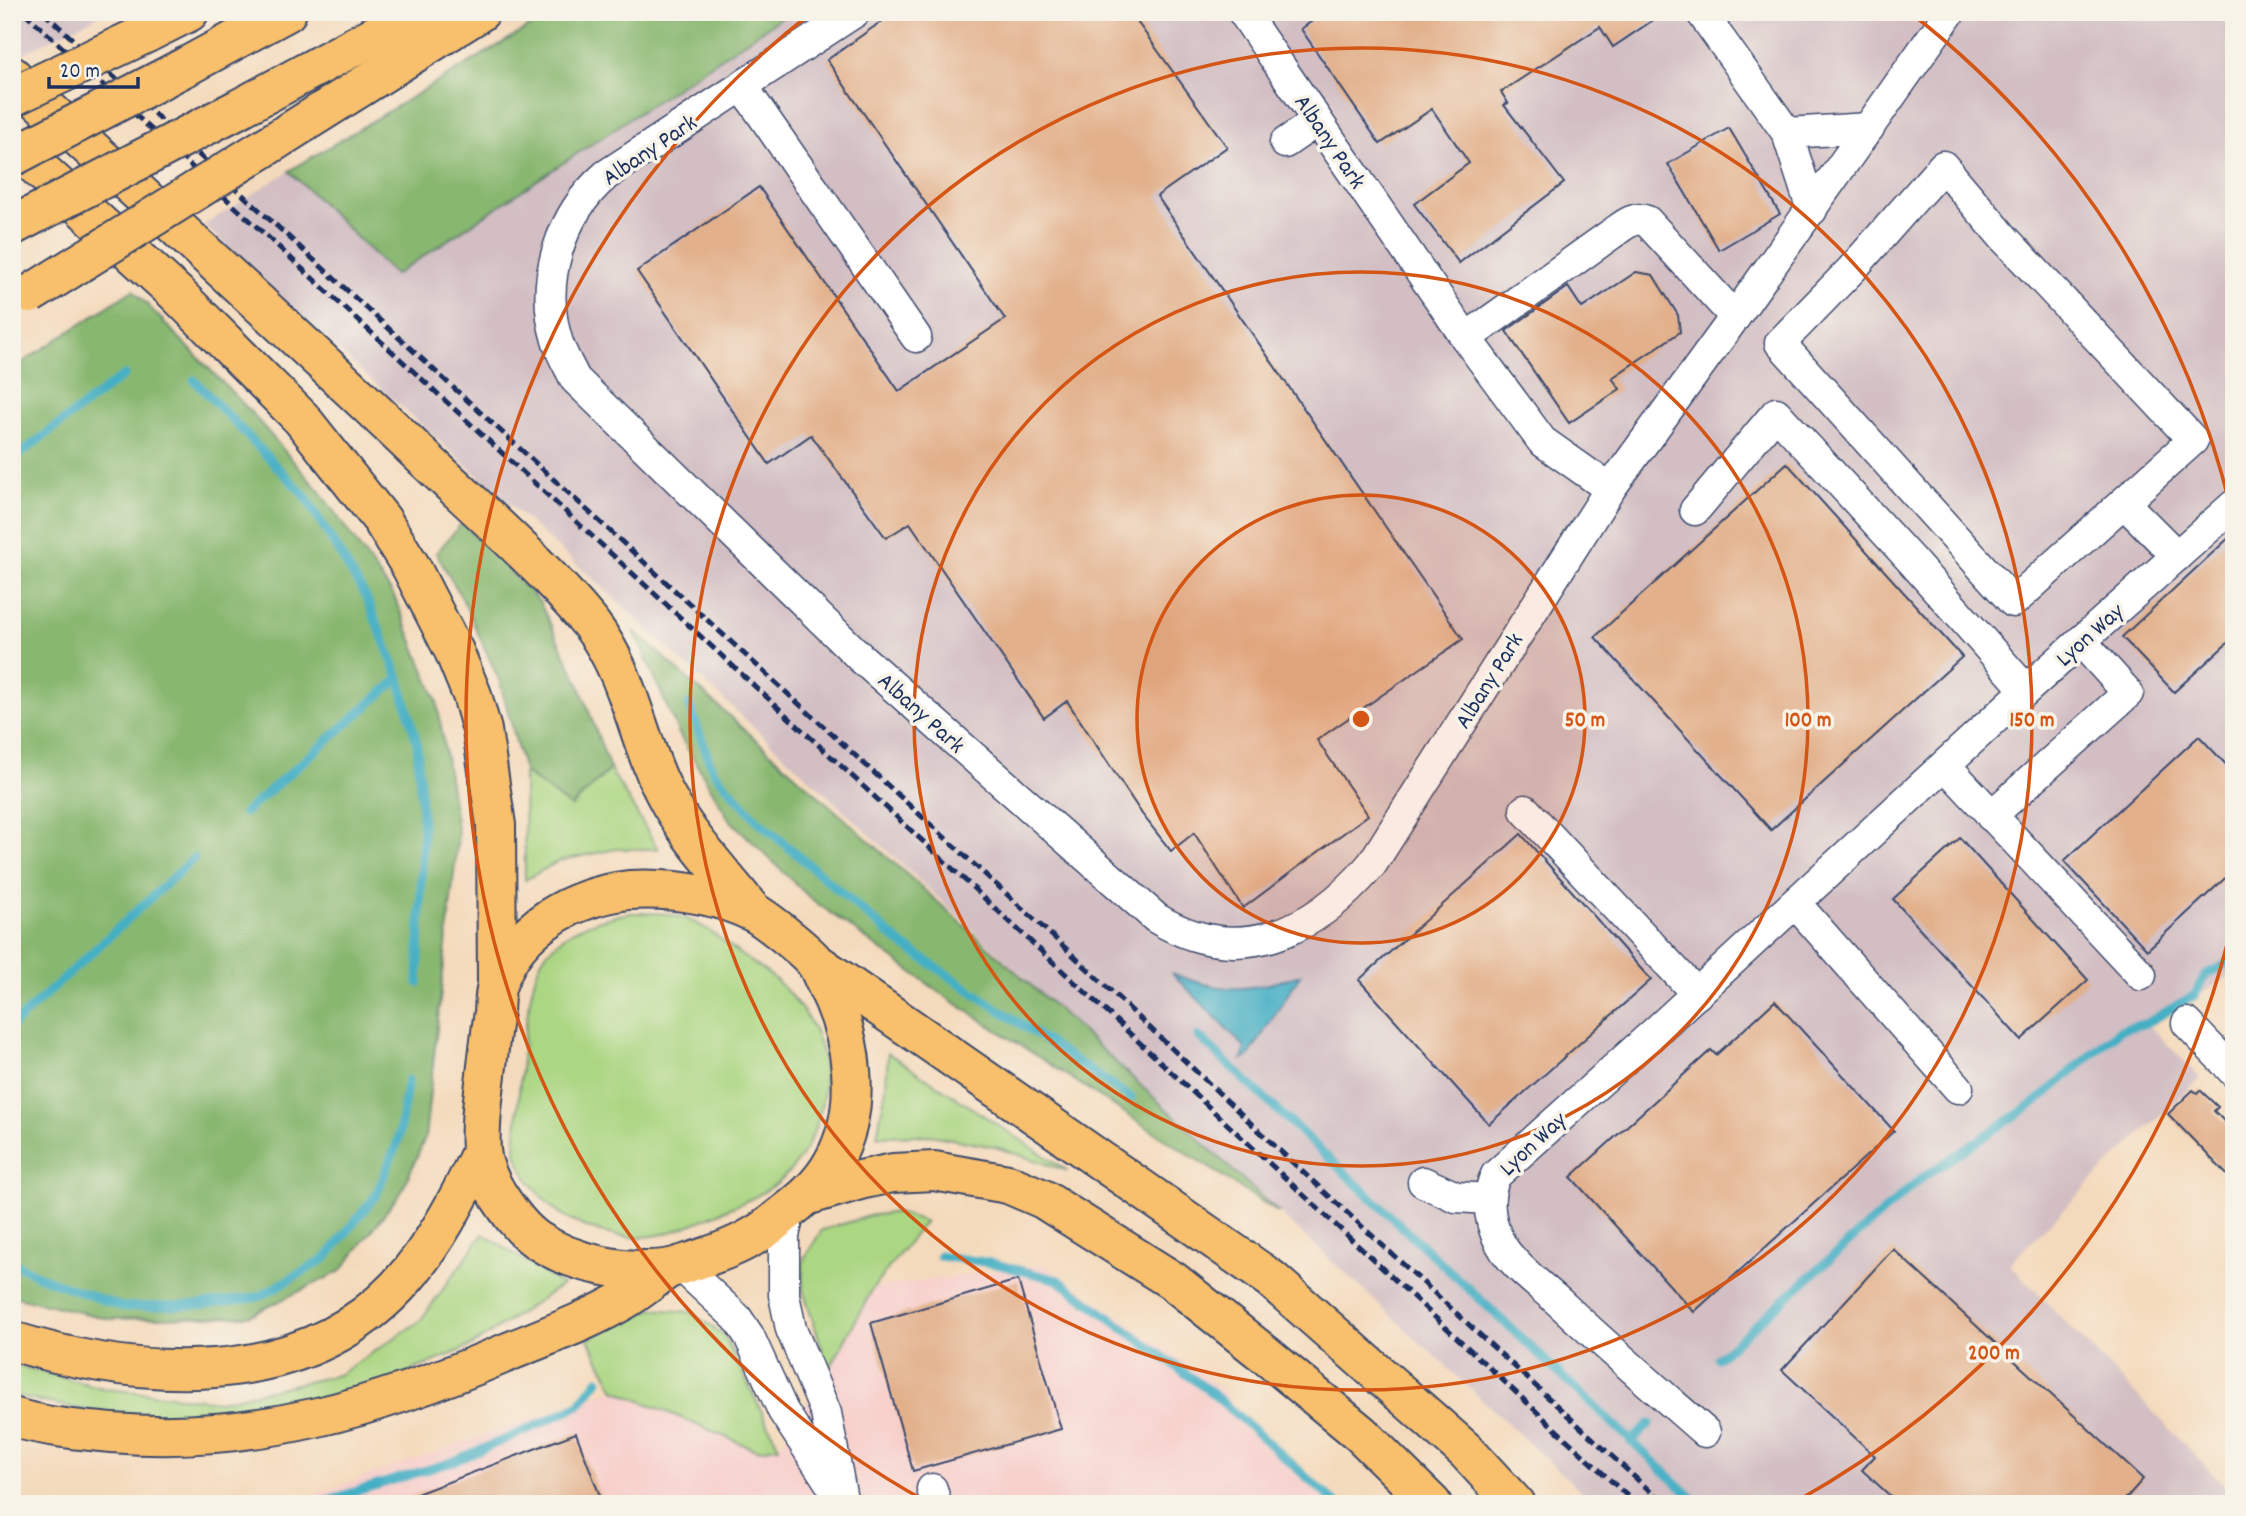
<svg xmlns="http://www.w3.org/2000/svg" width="2246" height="1516" font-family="Dekko,sans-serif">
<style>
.built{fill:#f7d0cc}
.industrial{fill:#d2bec3}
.green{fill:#abd682;stroke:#638270;stroke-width:2}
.forest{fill:#88b770;stroke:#527367;stroke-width:2}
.water{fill:#45afc4;stroke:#306f91;stroke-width:2}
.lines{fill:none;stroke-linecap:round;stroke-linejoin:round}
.stream{stroke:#45afc4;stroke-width:9}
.building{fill:#e2b08b}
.minor-casing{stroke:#3c496c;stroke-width:33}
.highway-casing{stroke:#3c496c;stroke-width:42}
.minor{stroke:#fff;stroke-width:30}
.highway{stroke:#f8bf6c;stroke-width:38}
.rail{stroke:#1b2f5e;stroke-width:5;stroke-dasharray:10 5;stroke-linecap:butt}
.highway-bridge-casing{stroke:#3c496c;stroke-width:42;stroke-linecap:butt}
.highway-bridge{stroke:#f8bf6c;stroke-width:38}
.ring{fill:none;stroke:#d45514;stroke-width:3.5}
.labels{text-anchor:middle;stroke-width:7;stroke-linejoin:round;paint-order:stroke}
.street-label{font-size:24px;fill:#1b2f5e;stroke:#f7f3e8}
.centre{fill:#d45514;stroke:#f7f3e8;stroke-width:3.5}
.ring-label{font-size:21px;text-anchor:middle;font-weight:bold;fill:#d45514;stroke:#f7f3e8;stroke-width:7;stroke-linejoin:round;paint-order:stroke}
</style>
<rect width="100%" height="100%" fill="#f7f3e8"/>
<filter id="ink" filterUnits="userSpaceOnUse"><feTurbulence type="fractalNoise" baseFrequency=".0143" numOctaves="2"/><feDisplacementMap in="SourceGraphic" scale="14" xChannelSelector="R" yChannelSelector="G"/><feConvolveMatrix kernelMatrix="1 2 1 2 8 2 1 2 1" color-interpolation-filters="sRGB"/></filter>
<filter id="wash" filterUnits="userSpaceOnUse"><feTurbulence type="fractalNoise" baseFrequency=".00686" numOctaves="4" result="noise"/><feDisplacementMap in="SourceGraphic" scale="28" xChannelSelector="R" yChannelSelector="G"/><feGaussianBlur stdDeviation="1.57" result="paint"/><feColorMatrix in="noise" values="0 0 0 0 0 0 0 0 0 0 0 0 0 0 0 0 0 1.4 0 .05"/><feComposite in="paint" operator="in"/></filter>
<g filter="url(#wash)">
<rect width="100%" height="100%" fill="#f4dabc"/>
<polygon class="built" points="1044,1264 1216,1385 1328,1504 287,1504 615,1390 756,1450 779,1447 829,1370 873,1288"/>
<g class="industrial">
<polygon points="12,12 106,12 20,55 12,47"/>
<polygon points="790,12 2234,12 2234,974 2149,1025 2200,1078 2103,1170 2009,1264 2234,1495 2234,1504 1595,1504 593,579 312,327 204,225 289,171 396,275"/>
</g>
<g class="green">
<polygon points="610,769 658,849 616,849 559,861 525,880 524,772 571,807"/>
<path d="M630,913C647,913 667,912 683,918C706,925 726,944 745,958C757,966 769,973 779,983C793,997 806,1012 814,1030C836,1077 820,1143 784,1177C767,1193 744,1202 723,1211C704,1219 684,1229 664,1234C622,1244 571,1229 542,1197C529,1182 518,1167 515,1146C519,1106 523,983 545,955C566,928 598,919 630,913Z"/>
<polygon points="888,1053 1068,1171 995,1147 930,1135 877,1136 886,1088"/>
<polygon points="896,1212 925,1221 873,1288 829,1370 803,1290 803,1260 822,1230 869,1216"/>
<polygon points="483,1234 562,1285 471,1346 371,1388 261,1411 124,1417 12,1396 12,1364 106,1389 219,1401 338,1375 420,1321"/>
<polygon points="652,1309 690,1312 724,1335 779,1447 756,1450 615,1390 588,1339"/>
</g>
<g class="forest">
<polygon points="554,12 790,12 395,275 289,171"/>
<polygon points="133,290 248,409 320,492 394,596 437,701 458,835 425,1138 402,1191 341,1271 249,1316 109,1319 12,1296 12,369"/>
<polygon points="462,523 539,601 579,684 610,769 571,807 524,772 500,682 463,600 436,553"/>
<polygon points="634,631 1060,1011 1279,1213 946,997 810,898 729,819 680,736"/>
</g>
<path class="water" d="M1172,973C1222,994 1249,992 1300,975L1248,1057L1242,1060L1245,1050L1242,1044Z"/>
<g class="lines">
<g class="stream">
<polyline points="194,380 305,496 366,597 399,678 417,743 423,831 418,983"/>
<polyline points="12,460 124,375"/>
<polyline points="689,704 713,771 758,821 900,943 1131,1098"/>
<polyline points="244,813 399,678"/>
<polyline points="12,1026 194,858"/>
<polyline points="1198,1036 1699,1504"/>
<polyline points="940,1256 992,1263 1058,1280 1212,1393 1337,1504"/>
<polyline points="12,1262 40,1277 122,1307 199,1305 259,1297 326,1258 376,1195 398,1141 408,1080"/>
<polyline points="1718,1358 1919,1180 2036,1102 2120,1030 2147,1023 2195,995 2205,975 2234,960"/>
<polyline points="1631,1442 1650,1423"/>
<polyline points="315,1504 452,1462 529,1429 579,1405 598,1380"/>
</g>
</g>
<g id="blocks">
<g class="building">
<polygon points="895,12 1130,12 1227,147 1157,196 1463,639 1317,740 1368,815 1243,908 1194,833 1171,851 1142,814 1067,701 1044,718 910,523 886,538 811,435 769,464 637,271 759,187 899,391 1005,319 827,60"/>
<polygon points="1325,12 1665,12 1613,47 1600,27 1501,92 1508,103 1504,105 1564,183 1459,263 1414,204 1469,163 1432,109 1380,144 1301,29"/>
<polygon points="1729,128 1780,214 1719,250 1668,164"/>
<polygon points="1636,272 1653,275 1678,315 1680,332 1612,378 1620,389 1569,423 1506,331 1568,287 1582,308"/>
<polygon points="1787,463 1962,657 1771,830 1595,637"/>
<polygon points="2234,533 2234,637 2174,692 2122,637"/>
<polygon points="2199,736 2234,773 2234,870 2147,950 2064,861"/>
<polygon points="1521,834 1651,980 1489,1124 1359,980"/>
<polygon points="1960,838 2088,980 2021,1040 1893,899"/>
<polygon points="1775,1001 1894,1131 1694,1312 1571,1177 1711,1050 1716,1055"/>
<polygon points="2193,1090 2197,1093 2200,1090 2218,1107 2214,1111 2234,1131 2234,1182 2168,1114"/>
<polygon points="1893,1249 2143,1479 2121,1504 1899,1504 1862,1470 1875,1456 1782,1370"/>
<polygon points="1018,1280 1061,1429 913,1471 871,1323"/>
<polygon points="576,1433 603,1504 396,1504 396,1502"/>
</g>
</g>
</g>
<g filter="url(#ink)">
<use href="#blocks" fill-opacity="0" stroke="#3c496c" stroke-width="2"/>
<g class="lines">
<defs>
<g id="minor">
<path d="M855,12L606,175C560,215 539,281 557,340C561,354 569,366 575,379L860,657L1156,918C1239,969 1315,932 1372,864L1610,489L1735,317L1950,12"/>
<polyline points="1243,12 1466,338 1542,441 1610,489"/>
<polyline points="1701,12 1787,133 1812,210"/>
<polyline points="743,87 916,337"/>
<polyline points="1787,133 1869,128"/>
<polyline points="1285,143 1317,121"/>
<polygon points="1943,166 2003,237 2193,440 2013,602 1780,343 1852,269"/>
<path d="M1466,338L1610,235C1622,227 1633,215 1647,221L1735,317"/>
<polyline points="2124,503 2177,556"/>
<polyline points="1695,510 1776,413 1911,560 2026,690"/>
<polyline points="1945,765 2141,975"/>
<polyline points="1525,810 1697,994"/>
<polyline points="1991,816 2128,693 2081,641"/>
<polyline points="1796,904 1958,1088"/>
<polyline points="2187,1023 2234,1072"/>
<polyline points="1423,1182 1456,1197 1489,1199"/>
<polyline points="790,1210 784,1236 784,1295 791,1329 826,1413 843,1504"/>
<polyline points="680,1265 737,1318 749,1336 783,1411 836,1492"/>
<path d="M1705,1432C1656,1389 1607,1347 1560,1303C1542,1287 1520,1271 1505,1251C1490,1229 1484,1199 1496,1175L1655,1032L2026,690L2234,505"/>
<polyline points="932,1489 936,1504"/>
</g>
<g id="highway">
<polyline points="147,33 189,12"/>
<polyline points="187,66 287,12"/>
<path d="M12,76C144,198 278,319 408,443C469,502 536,558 590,623C626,669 635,726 658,779C679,829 720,870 753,912"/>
<polyline points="238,109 418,12"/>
<polyline points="275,141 480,12"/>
<polyline points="12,144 176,293 301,418 382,520 411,567 454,651 472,695 482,730 496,825 497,984"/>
<path d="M629,890C670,888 715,894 753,912C765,918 806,951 814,961C819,967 822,976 825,982C853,1036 864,1107 833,1162C820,1186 800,1202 779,1218C754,1240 725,1251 694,1261C684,1264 674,1268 665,1269C623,1273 573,1264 537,1240C521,1229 509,1212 498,1195C490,1182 482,1165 481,1150C479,1123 484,1093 487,1066C489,1048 491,1030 494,1012C495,1002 494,991 498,982C518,926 573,897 629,890Z"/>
<polyline points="818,964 1271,1279 1466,1451 1515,1504"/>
<polyline points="809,1195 860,1180 893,1173 934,1171 1008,1184 1043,1199 1173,1281 1267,1356 1361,1434 1432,1504"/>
<path d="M12,1341C139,1380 297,1392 397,1287C434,1247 458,1200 481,1152"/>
<path d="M12,1417C44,1427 78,1430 112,1433C253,1445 380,1407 508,1352C547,1336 588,1321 624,1300C640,1291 653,1279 668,1269"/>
</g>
</defs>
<use href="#minor" class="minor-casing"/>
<use href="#highway" class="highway-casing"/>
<use href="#minor" class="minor"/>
<use href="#highway" class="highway"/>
<g class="rail">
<polyline points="24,12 941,858 1636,1504"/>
<polyline points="43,12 1059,942 1292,1162 1664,1504"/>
</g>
<defs>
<g id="highway-bridge">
<polyline points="12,97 147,33"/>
<polyline points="12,157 187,66"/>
<polyline points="12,226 238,109"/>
<polyline points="30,294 275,141"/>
</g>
</defs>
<use href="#highway-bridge" class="highway-bridge-casing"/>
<use href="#highway-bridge" class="highway-bridge"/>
</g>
</g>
<circle cx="1361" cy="719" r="224" fill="#d45514" fill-opacity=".12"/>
<g class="ring">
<circle cx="1361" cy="719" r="224"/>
<circle cx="1361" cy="719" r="447"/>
<circle cx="1361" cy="719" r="671"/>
<path d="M2233 920A895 895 0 0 1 1795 1502M927 1502A895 895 0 0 1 810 14M1912 14A895 895 0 0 1 2233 518"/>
</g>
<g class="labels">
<g class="street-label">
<text transform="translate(1331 141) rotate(56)" y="8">Albany Park</text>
<text transform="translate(649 149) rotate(-34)" y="8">Albany Park</text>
<text transform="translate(2089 634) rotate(-42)" y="8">Lyon Way</text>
<text transform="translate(1488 680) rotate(-58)" y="8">Albany Park</text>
<text transform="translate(922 712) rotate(42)" y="8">Albany Park</text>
<text transform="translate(1532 1143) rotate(-43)" y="8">Lyon Way</text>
</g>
</g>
<circle cx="1361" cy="719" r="10" class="centre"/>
<g class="ring-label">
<text x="1585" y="726">50 m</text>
<text x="1808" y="726">100 m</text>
<text x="2032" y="726">150 m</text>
<text x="1994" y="1359">200 m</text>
</g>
<rect width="2246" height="1516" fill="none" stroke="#f7f3e8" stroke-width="42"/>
<path d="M49 77v10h89v-10" fill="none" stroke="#1b2f5e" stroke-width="3.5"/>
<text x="60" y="77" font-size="21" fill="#1b2f5e" stroke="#f7f3e8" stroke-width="5" paint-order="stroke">20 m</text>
</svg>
